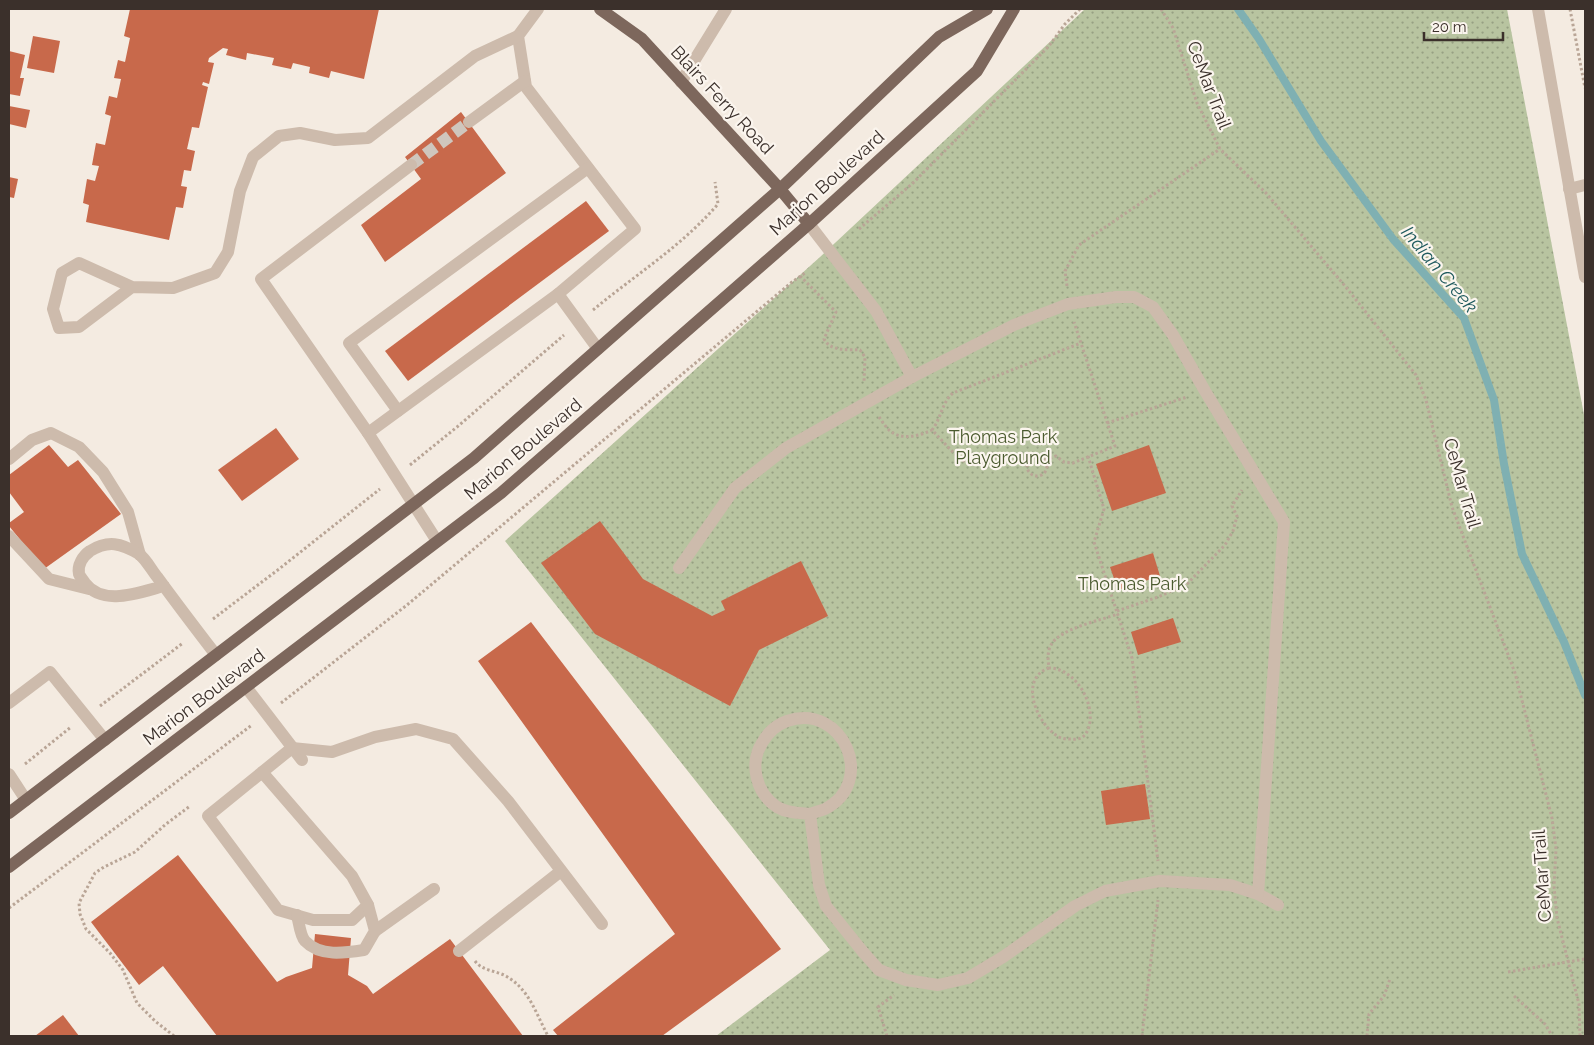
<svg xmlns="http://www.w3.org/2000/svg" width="1594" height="1045" font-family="Raleway,sans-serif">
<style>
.park{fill:url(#park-dots)}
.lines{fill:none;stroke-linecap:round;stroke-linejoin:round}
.stream{stroke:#7fb0b2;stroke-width:8}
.building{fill:#c8694b}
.minor-tunnel{stroke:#cfc6bd;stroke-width:12;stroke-dasharray:12 6;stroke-linecap:butt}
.path{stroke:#b9a596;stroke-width:3;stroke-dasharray:2.5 2.5;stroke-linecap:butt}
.minor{stroke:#cdbbac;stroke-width:12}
.major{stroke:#7d675c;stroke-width:12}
.labels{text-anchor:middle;stroke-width:4.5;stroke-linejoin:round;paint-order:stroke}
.street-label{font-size:18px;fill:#3b302b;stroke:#fbf5ee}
.park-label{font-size:18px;fill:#4a5a2e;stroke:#fbf5ee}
.water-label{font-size:19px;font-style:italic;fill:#1f5a5e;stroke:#fbf5ee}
</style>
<defs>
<pattern id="park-dots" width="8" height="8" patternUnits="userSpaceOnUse" patternTransform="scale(1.25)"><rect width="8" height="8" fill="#b8c4a0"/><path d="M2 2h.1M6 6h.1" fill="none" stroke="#97a083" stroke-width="1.8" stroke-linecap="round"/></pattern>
</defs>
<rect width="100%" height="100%" fill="#f4ebe1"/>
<polygon class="park" points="1085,9 1507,9 1585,420 1585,1036 716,1036 830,950 505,541 820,257"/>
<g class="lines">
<polyline class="stream" points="1238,9 1259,39 1321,141 1393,239 1464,318 1494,400 1504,464 1522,554 1564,642 1585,695"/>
</g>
<g class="building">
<polygon points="130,9 379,9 364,79 331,71 329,78 309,73 310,67 293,63 291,69 272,65 274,58 247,53 246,60 226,55 228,49 223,48 209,58 208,62 214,63 209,84 203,82 202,85 208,87 199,128 192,127 187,149 195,151 191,171 184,170 181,186 187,187 183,208 176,207 169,240 86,222 89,205 83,203 87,179 95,181 99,166 92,165 96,143 105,145 111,116 105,114 109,96 117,98 121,79 114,78 118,60 125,62 130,38 124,36"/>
<polygon points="33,36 60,41 54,73 27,68"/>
<polygon points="9,51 25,55 20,78 24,78 20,96 9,94"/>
<polygon points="9,106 30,110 26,128 9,124"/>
<polygon points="461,112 506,173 385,262 361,225 421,179 405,157"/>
<polygon points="9,177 18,179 14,198 9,197"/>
<polygon points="586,201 609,231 408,381 385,351"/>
<polygon points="276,428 299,459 242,501 218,470"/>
<polygon points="49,445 68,467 78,460 121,514 44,569 9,526 9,523 24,512 9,492 9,475"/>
<polygon points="1149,445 1166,493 1112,511 1096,464"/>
<polygon points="600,521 643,579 712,616 725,610 721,601 801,561 828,616 759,650 730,706 595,634 541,563"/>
<polygon points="1153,553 1160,576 1118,590 1110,567"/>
<polygon points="1173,618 1181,642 1138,655 1131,632"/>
<polygon points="531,622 781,949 662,1036 558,1036 553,1030 675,934 478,661"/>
<polygon points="1145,784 1150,819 1106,825 1101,791"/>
<polygon points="178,855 277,982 286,977 312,968 315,934 351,938 348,975 367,986 373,994 450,939 523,1036 217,1036 163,966 139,985 91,922"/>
<polygon points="63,1015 79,1036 35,1036"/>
</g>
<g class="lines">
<polyline class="minor-tunnel" points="411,165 469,122"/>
<g class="path">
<polyline points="1161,9 1173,28 1197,103 1220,149 1266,193 1345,286 1416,375 1426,400 1452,507 1515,673 1552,818 1556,849 1554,886 1557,918 1579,1004 1580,1036"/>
<polyline points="1570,9 1585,88"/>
<polyline points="859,229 913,183 1049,46 1065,24 1080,9"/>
<path d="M800,276L836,312L824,339C831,352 847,349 860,350L865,357L864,382"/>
<polyline points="1067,286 1065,271 1079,245 1220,149"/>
<path d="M593,310C635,275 682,246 718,204L715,182"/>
<path d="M879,417C882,421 885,426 889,430C901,441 919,436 932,430C942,440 952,453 964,461C981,471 991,455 1005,454C1013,454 1021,458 1028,461"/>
<polyline points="1107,423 1187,397"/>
<path d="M932,430C941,419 942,402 953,393L1081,343"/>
<polyline points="1088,456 1104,509 1094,542 1132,658 1158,861"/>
<circle cx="1037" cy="466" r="10"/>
<polyline points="1045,460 1056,456 1064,462 1073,463 1115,446 1074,322"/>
<polyline points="410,465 457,427 564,335"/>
<polyline points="1117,611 1158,597 1187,584 1225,545 1233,531 1237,516 1232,506 1242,490"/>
<polyline points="213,619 279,569 380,489"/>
<path d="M1049,668C1017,679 1038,726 1059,737C1063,739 1067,739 1071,739C1076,740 1081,739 1085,735C1101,712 1078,668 1049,668C1048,660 1047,652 1051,645C1059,629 1101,620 1118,614"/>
<polyline points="281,703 407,605 792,282 805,273"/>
<polyline points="100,706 183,643"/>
<polyline points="25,764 71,727"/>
<polyline points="9,908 252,725"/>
<path d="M475,961C483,972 498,970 509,978C530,991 537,1016 548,1036"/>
<polyline points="1508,972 1585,959"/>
<polyline points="1514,996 1545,1024 1552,1036"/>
<polyline points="174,1036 155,1021 137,1003 123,970 110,953 86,929 80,914 79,903 95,873 104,867 135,852 166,824 190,806"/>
<polyline points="887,1036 878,1007 894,995"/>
<polyline points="1142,1036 1158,900"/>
<polyline points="1367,1036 1369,1014 1384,996 1390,979"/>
</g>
<g class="minor">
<polyline points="538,9 518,36 526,87 635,229 558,294"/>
<polyline points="1538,9 1585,277"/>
<polyline points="681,82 726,9"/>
<polyline points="469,122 525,81"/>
<polyline points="1569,189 1585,185"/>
<polyline points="809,224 876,311 912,377"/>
<polyline points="132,287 79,327 59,328 53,309 62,273 79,263 132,287 173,288 215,273 228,252 240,191 253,157 279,136 300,133 335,140 368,138 475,56 518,36"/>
<polyline points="398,411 349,343 588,168"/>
<polyline points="368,433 261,279 411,165"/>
<polyline points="9,459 32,440 51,433 79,447 103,472 128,512 140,555"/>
<polyline points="9,536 49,579 89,589"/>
<polyline points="437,541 368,433 558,294 598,349"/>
<polyline points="679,568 735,488 786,448 912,377 1014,325 1068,304 1116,297 1134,297 1153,307 1173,335 1205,391 1284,522 1258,894 1278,905"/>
<path d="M164,586C140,592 103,607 85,583C83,580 80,577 79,574C77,565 83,556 90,551C108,540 121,543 139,554C146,559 152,571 158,578C177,604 196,629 216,655"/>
<polyline points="246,687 302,760"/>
<polyline points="9,703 50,672 105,740"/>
<polyline points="262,772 352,876 368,905 352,920 313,920 278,910 208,816 292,748 332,752 375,737 416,729 453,739 508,801 602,924"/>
<polyline points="9,774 26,800"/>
<path d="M810,814C815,812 820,811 825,809C877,783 844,702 787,721C776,725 768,732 762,743C749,764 756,793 777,807C787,813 799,813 810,814L819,885L826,906L863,952L879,970L906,980L938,985L968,978L1003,957L1075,906L1105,891L1160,881L1230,885L1258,894"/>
<path d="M297,915C299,922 300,936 305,941C320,957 345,953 364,950L375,931L368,905"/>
<polyline points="375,931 434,889"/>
<polyline points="459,951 561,871"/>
</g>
<g class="major">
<polyline points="600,9 642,39 780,189 809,224"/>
<polyline points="9,813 474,458 780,189 939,37 987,9"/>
<polyline points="9,867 501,493 809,224 977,71 1014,9"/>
</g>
</g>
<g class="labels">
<g class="street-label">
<text transform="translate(1209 85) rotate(69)" y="6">CeMar Trail</text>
<text transform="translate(722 100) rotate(47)" y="6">Blairs Ferry Road</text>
<text transform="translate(827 183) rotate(-42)" y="6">Marion Boulevard</text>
<text transform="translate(523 449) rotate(-40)" y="6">Marion Boulevard</text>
<text transform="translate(1462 483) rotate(74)" y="6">CeMar Trail</text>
<text transform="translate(204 697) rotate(-37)" y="6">Marion Boulevard</text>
<text transform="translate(1542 876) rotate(-94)" y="6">CeMar Trail</text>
</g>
<g class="park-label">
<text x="1003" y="443">Thomas Park<tspan x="1003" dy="21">Playground</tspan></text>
<text x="1132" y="590">Thomas Park</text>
</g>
<g class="water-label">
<text transform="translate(1440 269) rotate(50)" y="7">Indian Creek</text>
</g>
</g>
<rect width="1594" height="1045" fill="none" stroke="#3b302b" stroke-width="20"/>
<path d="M1424 32v8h79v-8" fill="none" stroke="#3b302b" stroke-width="2.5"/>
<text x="1432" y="32" font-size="15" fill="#3b302b" stroke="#fbf5ee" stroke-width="4" paint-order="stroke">20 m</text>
</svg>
